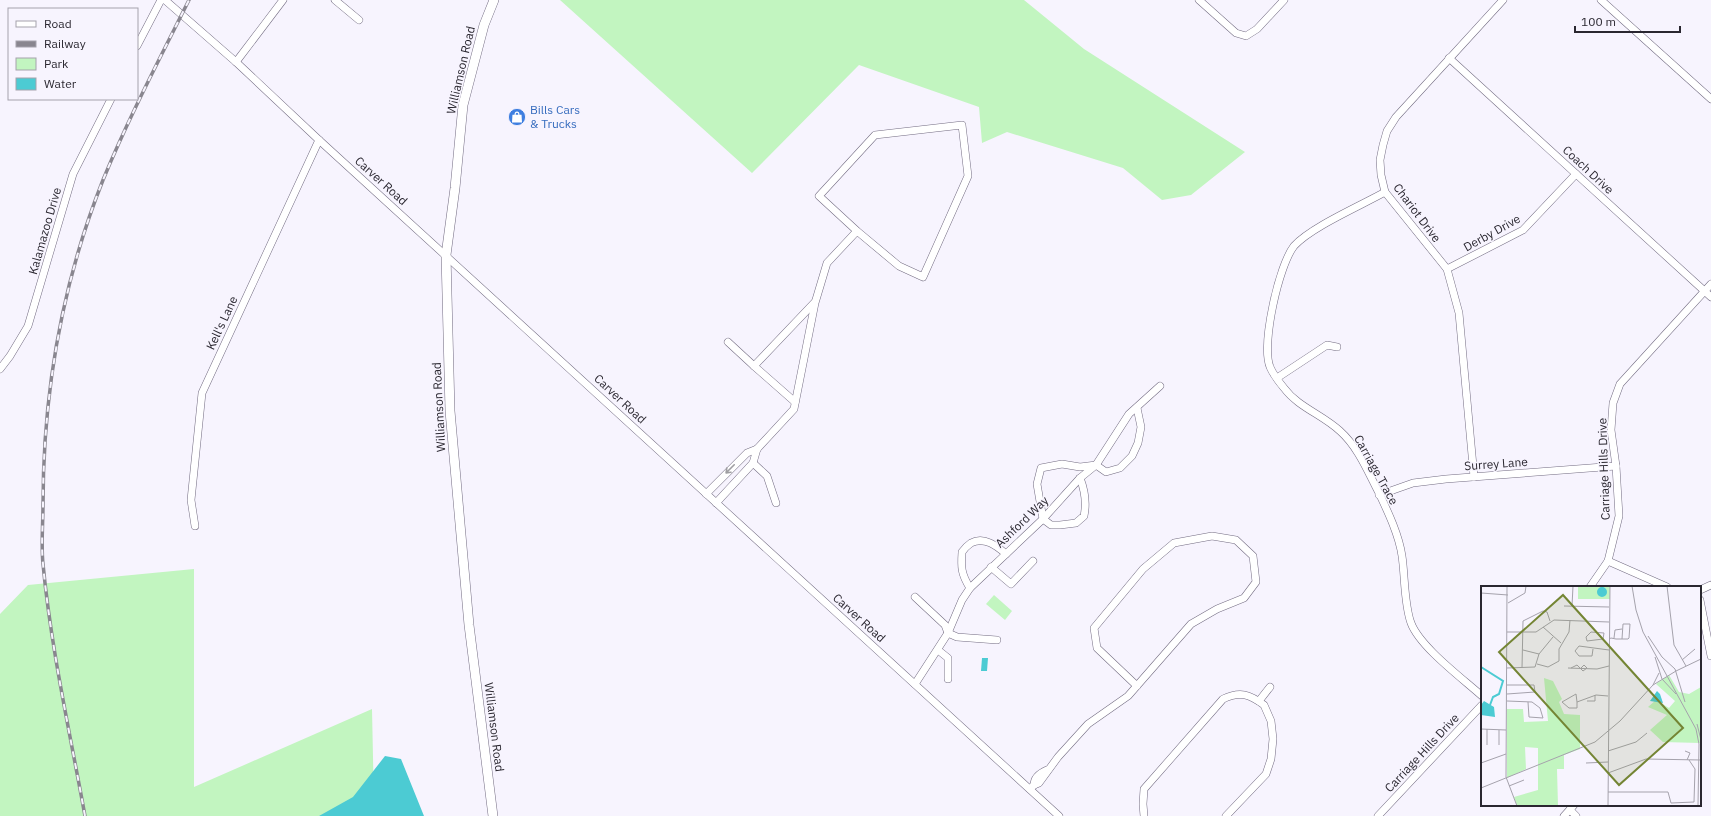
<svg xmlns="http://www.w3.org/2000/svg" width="1711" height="816" font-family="'IBM Plex Sans',sans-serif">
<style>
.green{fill:#c2f5c0}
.water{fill:#4ccbd3}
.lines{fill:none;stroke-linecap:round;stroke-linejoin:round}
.minor-casing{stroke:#736c82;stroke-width:8}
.major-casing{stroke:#736c82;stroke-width:10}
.minor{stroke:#fff;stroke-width:7}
.major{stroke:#fff;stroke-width:9}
.rail-casing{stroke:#89868f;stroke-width:3.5}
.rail{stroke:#f7f4fe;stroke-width:2;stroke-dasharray:6;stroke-linecap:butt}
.oneway{stroke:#9f9ea2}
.labels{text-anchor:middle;stroke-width:3;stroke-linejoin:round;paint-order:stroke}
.street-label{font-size:12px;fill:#2a2730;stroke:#f7f4fe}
.shop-label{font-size:12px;fill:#366cbe;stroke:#f7f4fe;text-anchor:start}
.inset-river{fill:none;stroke:#4ccbd3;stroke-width:2}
.inset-road{fill:none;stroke:#a5a2ac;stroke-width:1}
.view{fill:#748534;fill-opacity:0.15;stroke:#748534;stroke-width:2}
.inset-edge{fill:none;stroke:#2a2730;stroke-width:2}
</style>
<rect width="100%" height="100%" fill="#f7f4fe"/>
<g class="green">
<polygon points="560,0 1024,0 1084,49 1245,152 1191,195 1162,200 1123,168 1007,132 982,143 979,107 859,65 752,173"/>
<polygon points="194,569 194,787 372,709 374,805 333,816 0,816 0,614 28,585"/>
<polygon points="994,595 1012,611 1005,620 986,604"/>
</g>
<g class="water">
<polygon points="982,658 988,658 987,671 981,671"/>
<polygon points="385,756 401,759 424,816 319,816 353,797"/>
</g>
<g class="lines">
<defs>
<g id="minor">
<polyline points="165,0 236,62 319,140 1059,816"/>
<polyline points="335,0 359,20"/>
<polyline points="1199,0 1236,33 1246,36 1257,29 1284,0"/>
<polyline points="1601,0 1711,99"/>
<polyline points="137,46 161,0"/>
<polyline points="1449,58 1711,297"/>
<polyline points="236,62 283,0"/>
<path d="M1385,192C1362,205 1311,227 1294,246C1279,265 1261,344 1270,367C1273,374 1279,382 1284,388C1298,407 1323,415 1340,431C1358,447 1368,472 1379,493C1388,512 1399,535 1402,556C1405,576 1404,604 1411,623C1420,647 1462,678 1482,696"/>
<polyline points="1447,269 1523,230 1576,174"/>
<polyline points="728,342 754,366"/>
<polyline points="0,369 10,356 28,326 73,174 111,99"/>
<polyline points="1277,378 1327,345 1337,347"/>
<polyline points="795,402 754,366 814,303"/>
<polyline points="753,463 767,476 776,503"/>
<polyline points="1474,477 1459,313 1447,269 1385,192 1381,175 1380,160 1383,145 1387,131 1396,117 1503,0"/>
<path d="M1080,478C1085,491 1087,502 1084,516L1076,523L1060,525H1051L1043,519L1037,484L1041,468L1062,464L1080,467L1096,465L1106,472L1120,468L1132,456L1138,443L1141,427L1137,408"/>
<polyline points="706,494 747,453 757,449"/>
<polyline points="1379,495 1413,483 1446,479 1616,466"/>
<polyline points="716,503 753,463 757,449 794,409 815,303 827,263 857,231 819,196 875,135 962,125 968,176 923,277 899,266 857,231"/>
<polyline points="195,526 191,500 202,393 319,140"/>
<polyline points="1608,561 1667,587"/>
<polyline points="991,567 1011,584 1033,561"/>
<polyline points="1590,587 1608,561 1619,516 1616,466 1611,430 1613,403 1620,384 1711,284"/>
<path d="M970,588C961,574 961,567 962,552C964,549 968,545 971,543C984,536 997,546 1006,554"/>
<polyline points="1700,590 1711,585"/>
<polyline points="915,597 945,625 948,633 957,637 997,640"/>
<polyline points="1700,600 1711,656"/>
<polyline points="938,650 948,658 948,679"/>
<polyline points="915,684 948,633 962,600 970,588 1043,519 1080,478 1096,465 1129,414 1160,386"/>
<polyline points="1259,701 1270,687"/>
<path d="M1034,785C1034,777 1040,773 1047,770"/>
<polyline points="1030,789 1034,785 1039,783 1058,757 1088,724 1128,696 1191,624 1217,609 1244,598 1256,582 1253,556 1236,540 1212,536 1174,543 1143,569 1094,628 1097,648 1137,686"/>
<polyline points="1570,810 1576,816"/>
<path d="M1144,816L1143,804L1144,789L1223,699C1240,691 1249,694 1264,705L1271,721L1273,739L1271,759L1266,774L1226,816"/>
<polyline points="1378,816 1482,705"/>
<polyline points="1564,816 1574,805"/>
</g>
<polyline id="major" points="493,816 469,625 450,411 446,255 455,188 463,105 484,25 494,0"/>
</defs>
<use href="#minor" class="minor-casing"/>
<use href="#major" class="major-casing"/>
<use href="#minor" class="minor"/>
<use href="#major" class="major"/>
<defs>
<path id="rail" d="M85,816C70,733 51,649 43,564C41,545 43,524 43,505C43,395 62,283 103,180C128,119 159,60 189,0"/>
</defs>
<use href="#rail" class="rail-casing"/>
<use href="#rail" class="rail"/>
</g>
<defs><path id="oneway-shaft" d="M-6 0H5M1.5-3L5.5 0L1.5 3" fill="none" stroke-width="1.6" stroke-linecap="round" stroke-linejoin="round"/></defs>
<use class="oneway" href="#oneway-shaft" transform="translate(730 469) rotate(135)"/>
<defs>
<symbol id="shop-disc" viewBox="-11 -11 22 22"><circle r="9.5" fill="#3f7fe0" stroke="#f7f4fe"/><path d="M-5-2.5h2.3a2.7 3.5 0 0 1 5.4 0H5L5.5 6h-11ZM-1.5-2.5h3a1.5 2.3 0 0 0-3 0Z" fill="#fff"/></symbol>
</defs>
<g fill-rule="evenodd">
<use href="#shop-disc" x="507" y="107" width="20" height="20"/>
</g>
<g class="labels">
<g class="street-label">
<text transform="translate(461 70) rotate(-77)" y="4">Williamson Road</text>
<text transform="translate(1588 170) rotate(43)" y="4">Coach Drive</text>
<text transform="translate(381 181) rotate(42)" y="4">Carver Road</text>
<text transform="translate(1417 213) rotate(53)" y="4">Chariot Drive</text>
<text transform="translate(45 231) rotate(-74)" y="4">Kalamazoo Drive</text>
<text transform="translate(1492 233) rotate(-29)" y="4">Derby Drive</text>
<text transform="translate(222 323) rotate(-65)" y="4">Kell's Lane</text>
<text transform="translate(620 399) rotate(43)" y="4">Carver Road</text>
<text transform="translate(439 407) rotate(-93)" y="4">Williamson Road</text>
<text transform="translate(1496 464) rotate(-4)" y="4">Surrey Lane</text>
<text transform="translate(1604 469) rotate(-92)" y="4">Carriage Hills Drive</text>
<text transform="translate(1376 470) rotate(61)" y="4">Carriage Trace</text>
<text transform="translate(1022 522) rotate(-44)" y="4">Ashford Way</text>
<text transform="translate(859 618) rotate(42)" y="4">Carver Road</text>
<text transform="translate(494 727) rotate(83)" y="4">Williamson Road</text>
<text transform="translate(1422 753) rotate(-47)" y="4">Carriage Hills Drive</text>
</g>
<g class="shop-label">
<text x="530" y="114">Bills Cars<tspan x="530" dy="14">&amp; Trucks</tspan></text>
</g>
</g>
<g transform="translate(1481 586)">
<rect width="220" height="220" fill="#f7f4fe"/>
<path d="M97,0H129V13H97ZM188,89L198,106L208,108L220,101L219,157L182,156L169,144L186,129L167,121L175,114L188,122L194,115L175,98ZM63,92L72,95L81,113L78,116L83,128L99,129V163L83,169V183H76L77,220H36L33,211L57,204V162L44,161L45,183L26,192V123H42L43,136L67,135Z" fill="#c2f5c0"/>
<path d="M116 6a5 5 0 1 1 10 0a5 5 0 1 1-10 0ZM176,105L179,108L182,117L169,115ZM3,115L13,121L14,131L0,129V119Z" fill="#4ccbd3"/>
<path class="inset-river" d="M0,81L22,95L18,108L12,111L9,119"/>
<path class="inset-road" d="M26,0L25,191L36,220M151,0L155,24L162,46L215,143L218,158L217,220M186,0L193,59L205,80M0,7L27,9M27,17L44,7L45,0M83,20L128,21M91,20L92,0M62,41L80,57M26,46H55L73,34L128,36M110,46L123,47L122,53L106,55L105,51ZM167,50L181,71L194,83L204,116M133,52L134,44L141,43M128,53L130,52L135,53H147L148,52L149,38H142L141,53M112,63L111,70H98L94,65L98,60L128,64M42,64L58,68M174,71L181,93L195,108M201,74L214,63M56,78L67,81L78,75V63L88,46L89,34M26,82L54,81L58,68L72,51M41,82L42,35L62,25L66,26L69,35M87,82L116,83L128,80M90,82L96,79L102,85L106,82L103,79L100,82M195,85L220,73M26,99H53L54,106L26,108M172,99L178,87M26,115L51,116L59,122L62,132L48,131L47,116M106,115H114V109M96,116L95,108L81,116L88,122H96V116L115,109L127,110M216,138L220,154M0,143L25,144M6,159V143M18,159V144M127,165L155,156L166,147M204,165L209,167L206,174M0,177L25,168M105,177L127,176M127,187L165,173L220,174M28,200L43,194M0,202L114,156L139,135L172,99L195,85M127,206H187L190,217L213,216L214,183L208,174M127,220L129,0"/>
<path class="view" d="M82,9L202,142L138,199L18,66Z"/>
<rect width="220" height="220" class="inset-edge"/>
</g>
<rect x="8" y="8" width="130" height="92" fill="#f7f4fe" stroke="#a5a2ac"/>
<rect x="16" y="21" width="20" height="6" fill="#ffffff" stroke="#a5a2ac"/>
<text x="44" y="28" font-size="12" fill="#2a2730">Road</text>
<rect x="16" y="41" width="20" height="6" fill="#89868f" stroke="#a5a2ac"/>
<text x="44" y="48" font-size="12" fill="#2a2730">Railway</text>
<rect x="16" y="58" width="20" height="12" fill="#c2f5c0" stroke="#a5a2ac"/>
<text x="44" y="68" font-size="12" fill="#2a2730">Park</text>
<rect x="16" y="78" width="20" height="12" fill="#4ccbd3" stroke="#a5a2ac"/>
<text x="44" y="88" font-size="12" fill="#2a2730">Water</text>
<path d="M1575 26v6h105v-6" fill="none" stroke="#2a2730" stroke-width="2"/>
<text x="1581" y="26" font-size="12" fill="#2a2730" stroke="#f7f4fe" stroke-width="3" paint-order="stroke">100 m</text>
</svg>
